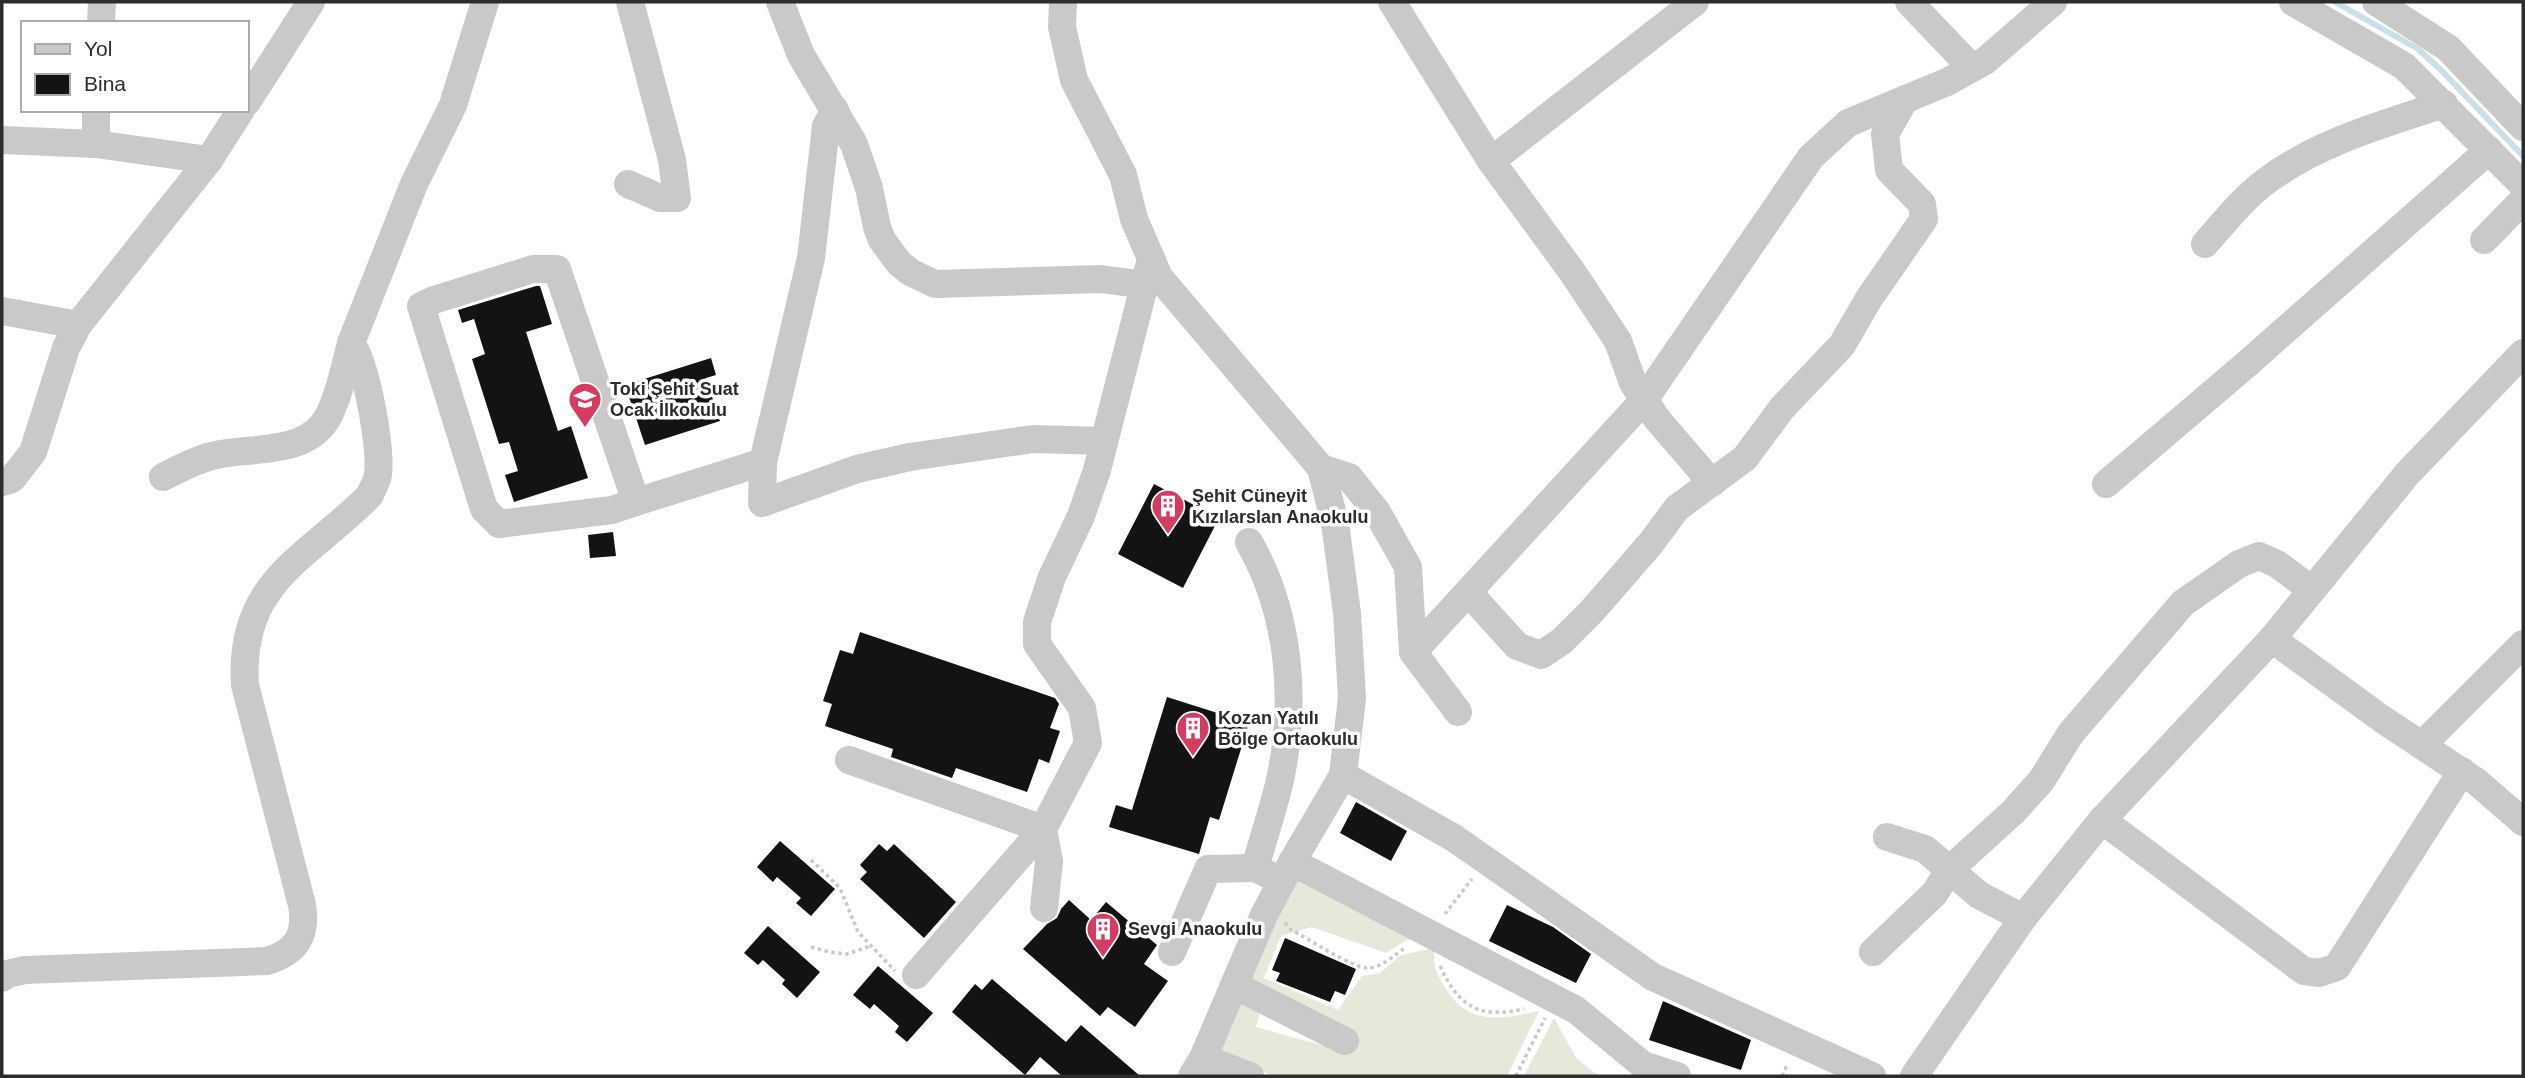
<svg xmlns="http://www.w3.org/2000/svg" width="2525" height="1078" font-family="Helvetica,sans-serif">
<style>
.grass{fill:#e4e9da}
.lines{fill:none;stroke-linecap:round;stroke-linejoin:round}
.stream{stroke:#c8e0e7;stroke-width:6}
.building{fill:#131313}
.path{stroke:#c9c9c9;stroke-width:3.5;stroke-dasharray:3.5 3.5;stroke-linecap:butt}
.minor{stroke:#c9c9c9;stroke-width:28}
.labels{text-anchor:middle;stroke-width:7;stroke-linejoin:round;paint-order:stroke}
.poi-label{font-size:18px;font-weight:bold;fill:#2c2c2c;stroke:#fff;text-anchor:start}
</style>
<rect width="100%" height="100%" fill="#fff"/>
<g class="grass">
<path d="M1300,876L1421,938L1407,940L1386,953L1312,927L1281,936L1264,978L1338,1010L1362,976L1380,973L1401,955L1434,948C1434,967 1435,972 1446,989C1469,1026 1501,1019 1539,1011L1507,1076H1273L1214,1051L1241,1001L1261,1009L1256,1027L1321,1045L1347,1049L1248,983L1277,903Z"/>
<polygon points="1554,1018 1576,1058 1599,1076 1524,1076"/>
</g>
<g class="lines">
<polyline class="stream" points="2335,2 2418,49 2441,70 2523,156"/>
</g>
<g class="building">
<polygon points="536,286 540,286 552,324 526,332 558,431 571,426 588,478 514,502 505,475 518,471 509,442 499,444 472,359 485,354 474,319 462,323 458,310"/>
<polygon points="711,358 716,375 706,378 720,421 645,445 625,385"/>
<polygon points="1154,484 1219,518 1183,588 1118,554"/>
<polygon points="613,532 616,556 590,558 588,535"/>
<polygon points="860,632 1055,698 1059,704 1050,728 1060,731 1049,763 1039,759 1027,792 956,768 952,778 891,757 893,749 825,726 832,704 823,701 840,650 853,654"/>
<polygon points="1167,697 1249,723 1219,820 1210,817 1199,854 1109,827 1116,805 1132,810"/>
<polygon points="1356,802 1407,831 1391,861 1340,833"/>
<polygon points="780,841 835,889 811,916 796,903 801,898 777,877 773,882 757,867"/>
<polygon points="879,844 887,851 894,844 956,902 924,938 860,879 867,872 860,865"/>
<polygon points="1069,900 1091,920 1106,902 1157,945 1144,964 1168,981 1135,1027 1108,1007 1100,1016 1023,949 1047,924 1057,918 1061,909"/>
<polygon points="1507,905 1553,927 1591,954 1576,983 1489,941"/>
<polygon points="768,926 820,972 797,998 782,984 785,980 763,960 758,965 744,953"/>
<polygon points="1285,938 1356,969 1345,995 1335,991 1330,1002 1276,981 1280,973 1272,970"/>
<polygon points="878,966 933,1013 907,1042 895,1032 899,1026 874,1004 870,1009 853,995"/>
<polygon points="992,979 1066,1042 1081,1025 1140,1076 1062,1076 1040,1057 1025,1075 952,1012 975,984 982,990"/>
<polygon points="1663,1001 1751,1040 1741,1070 1649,1040"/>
</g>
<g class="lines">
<g class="path">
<polyline points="811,860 840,888 858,932 895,971"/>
<polyline points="1445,914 1472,879"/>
<path d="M1285,923L1290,929C1307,938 1352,968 1368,968C1381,968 1396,954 1406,947"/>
<polyline points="811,947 829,952 847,954 871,946"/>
<path d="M1440,966C1459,1007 1479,1019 1524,1009"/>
<polyline points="1516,1076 1545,1018"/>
<polyline points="1782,1076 1788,1063"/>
</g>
<g class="minor">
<polyline points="780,2 801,55 854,144 869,188 877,227 882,240 899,263 910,272 935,284 1101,279 1145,285"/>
<polyline points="1063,2 1062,27 1074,80 1123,175 1134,219 1159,277 1321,468 1335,523 1347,613 1352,698 1343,775 1454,838 1653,977 1872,1076"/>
<polyline points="1392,2 1491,161 1573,273 1618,341 1633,383 1657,419 1712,483"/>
<polyline points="1909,2 1972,68"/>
<polyline points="2293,2 2404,66 2523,185"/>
<polyline points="2376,2 2448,48 2523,127"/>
<polyline points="101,23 102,2"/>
<polyline points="247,102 311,2"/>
<polyline points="835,110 826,126 811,258 763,462 762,503 857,469 910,457 1033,439 1104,441"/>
<polyline points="2,140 96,144 209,160"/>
<polyline points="96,144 96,110"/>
<polyline points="1491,161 1695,2"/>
<polyline points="628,184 660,198 677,198 672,160 630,2"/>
<polyline points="2484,240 2523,200"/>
<path d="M2205,244C2225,221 2244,197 2269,179C2321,141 2384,124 2444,104"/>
<polyline points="2,311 78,325"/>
<polyline points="1321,468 1349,477 1377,512 1408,567 1413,652 1458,712"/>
<path d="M163,477C179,469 195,460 212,456C250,446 308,457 329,415C340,393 345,366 351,343"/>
<polyline points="2,482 12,479 33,452 66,348 78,325 209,160 241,110"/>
<polyline points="2106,484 2248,363 2489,150"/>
<polyline points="636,502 612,510 499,524 484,509 421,306 434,300 533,269 557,269 636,502 763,462"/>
<path d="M1249,542C1290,614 1297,700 1280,780C1273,810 1263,839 1255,868L1282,881"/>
<polyline points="1468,592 1517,646 1541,655 1562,641 1592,611 1651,543 1677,508 1745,458 1782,408 1842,345 1868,300 1924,219 1922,204 1889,170 1885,134 1905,99"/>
<polyline points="2272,639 2382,719 2477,782 2523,822"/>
<polyline points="1413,652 1644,400 1811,157 1848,123 1947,82 1985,61 2053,2"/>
<polyline points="2422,745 2523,644"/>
<polyline points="849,760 1043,829 1049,861 1044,908"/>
<polyline points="2102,820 2304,971 2319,973 2337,967 2462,771"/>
<polyline points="1887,837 1925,849 1979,895 2023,918"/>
<polyline points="1292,862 1576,1010 1643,1065 1677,1076"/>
<polyline points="1172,952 1208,869 1255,868"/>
<polyline points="1873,952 1935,893 1948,871 2013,812 2041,781 2071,733 2183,603 2239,564 2259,556 2277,564 2312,590"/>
<polyline points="916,975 1043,829 1088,743 1082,708 1037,644 1037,622 1052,577 1081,516 1097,470 1151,259"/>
<path d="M2,978L7,974L25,970L267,961C296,952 307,936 302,905L245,685C238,581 307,559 370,495C372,489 377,481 378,475C381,447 367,365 351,343L414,184L453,105L485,2"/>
<polyline points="1234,985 1345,1041"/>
<polyline points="1203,1058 1250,1076"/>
<polyline points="1192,1076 1203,1058 1264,915 1292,862 1343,775"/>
<polyline points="1914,1076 2023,918 2102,820 2272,639 2407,474 2523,353"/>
</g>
</g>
<defs>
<symbol id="school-pin" viewBox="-11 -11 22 30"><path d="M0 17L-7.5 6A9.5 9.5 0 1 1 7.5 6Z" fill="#d43d61" stroke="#fff"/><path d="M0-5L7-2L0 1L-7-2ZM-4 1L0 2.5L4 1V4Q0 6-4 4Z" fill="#fff"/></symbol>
<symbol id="building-pin" viewBox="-11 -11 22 30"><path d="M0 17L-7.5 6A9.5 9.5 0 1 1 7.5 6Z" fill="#d43d61" stroke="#fff"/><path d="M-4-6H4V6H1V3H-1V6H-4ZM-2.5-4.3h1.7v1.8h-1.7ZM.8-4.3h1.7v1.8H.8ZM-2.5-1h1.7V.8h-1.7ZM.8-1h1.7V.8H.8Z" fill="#fff"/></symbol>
</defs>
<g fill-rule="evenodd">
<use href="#school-pin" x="566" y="380" width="38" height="52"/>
<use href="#building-pin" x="1149" y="487" width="38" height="52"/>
<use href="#building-pin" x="1174" y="709" width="38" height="52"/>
<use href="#building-pin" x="1084" y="910" width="38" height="52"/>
</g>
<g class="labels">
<g class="poi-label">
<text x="610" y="395">Toki Şehit Suat<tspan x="610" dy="21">Ocak İlkokulu</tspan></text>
<text x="1192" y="502">Şehit Cüneyit<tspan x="1192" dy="21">Kızılarslan Anaokulu</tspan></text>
<text x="1218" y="724">Kozan Yatılı<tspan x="1218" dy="21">Bölge Ortaokulu</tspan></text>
<text x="1128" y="935">Sevgi Anaokulu</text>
</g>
</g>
<rect width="2525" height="1078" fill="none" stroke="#2c2c2c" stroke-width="7"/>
<rect x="21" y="21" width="228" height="91" fill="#ffffff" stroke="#ababab" stroke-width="2"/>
<rect x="35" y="44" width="35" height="10" fill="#c9c9c9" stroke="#ababab" stroke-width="2"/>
<text x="84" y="56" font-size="21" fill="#2c2c2c">Yol</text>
<rect x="35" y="74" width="35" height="21" fill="#131313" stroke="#ababab" stroke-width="2"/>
<text x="84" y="91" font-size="21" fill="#2c2c2c">Bina</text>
</svg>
